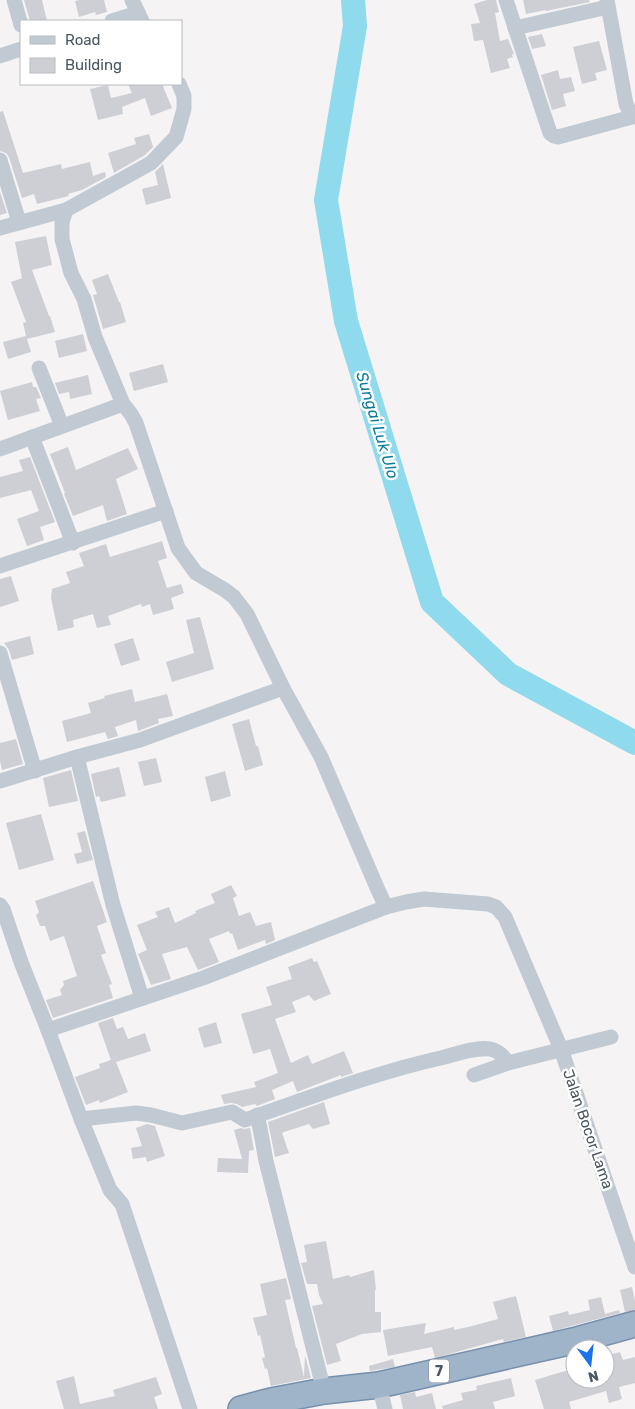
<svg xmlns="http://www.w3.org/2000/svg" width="635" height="1409" font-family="Rubik,sans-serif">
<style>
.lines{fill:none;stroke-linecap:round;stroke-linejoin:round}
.river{stroke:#90daee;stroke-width:24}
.building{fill:#cdcfd5}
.trunk-casing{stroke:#7690ad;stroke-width:28}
.minor{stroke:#c1cad2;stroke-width:15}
.trunk{stroke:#9fb4c9;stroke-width:25}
.labels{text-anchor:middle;stroke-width:5;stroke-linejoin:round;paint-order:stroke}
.shield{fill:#fff;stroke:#808990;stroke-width:1}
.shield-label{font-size:14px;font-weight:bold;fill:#4a5661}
.street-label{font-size:15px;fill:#4a5661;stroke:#fff}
.water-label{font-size:16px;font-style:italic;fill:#0c7c9b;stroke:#fff}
</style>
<rect width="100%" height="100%" fill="#f5f3f3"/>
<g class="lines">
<polyline class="river" points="353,0 355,26 326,200 346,321 432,602 508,674 635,743"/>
</g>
<g class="building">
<polygon points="24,0 42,0 47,21 30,21"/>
<polygon points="80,0 104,0 107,12 96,15 95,12 79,17 75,1"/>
<polygon points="487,0 496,0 499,12 495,13 500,41 508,39 514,54 512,54 513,57 507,59 510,68 491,73 483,40 474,41 471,24 480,23 474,4"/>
<polygon points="523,0 589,0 590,2 546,11 546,10 526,14"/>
<polygon points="542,34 546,46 532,49 528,37"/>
<polygon points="599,41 607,70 595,73 597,80 582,84 573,47"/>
<polygon points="558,70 560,79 571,77 575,91 563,94 566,106 552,110 541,75"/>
<polygon points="128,84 162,84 172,108 151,116 145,98 122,107 123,114 98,120 90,89 108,85 111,98 132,93"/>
<polygon points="3,111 23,173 61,164 62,169 90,162 93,176 105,172 106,177 82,190 68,194 69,196 37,204 34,194 22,198 9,157 6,153 0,151 0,112"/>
<polygon points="149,134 153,147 145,155 114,173 108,153 136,144 134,138"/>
<polygon points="163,164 171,198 146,205 142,189 158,185 155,172"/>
<polygon points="0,192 7,213 0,215"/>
<polygon points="46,236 52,265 32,270 49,316 50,316 55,332 27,339 31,352 8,359 3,342 26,336 23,323 26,322 11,282 22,278 15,242"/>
<polygon points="108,274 119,302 120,302 126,322 103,329 93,295 97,294 92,280"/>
<polygon points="83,334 87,351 59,358 55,341"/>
<polygon points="163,364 168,382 134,391 129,373"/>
<polygon points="88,375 92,394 70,399 69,392 59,394 55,383"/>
<polygon points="32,382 33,387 36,387 41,398 36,399 40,411 8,420 0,391"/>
<polygon points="68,447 76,470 128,448 138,469 116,479 127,514 107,521 103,505 73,516 64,494 65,493 50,454"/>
<polygon points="30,457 55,522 40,527 44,540 27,546 17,519 39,511 31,490 0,498 0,477 23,471 19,460"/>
<polygon points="162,541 167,558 158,561 167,588 181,584 184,593 171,598 174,609 153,615 150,604 142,607 141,604 108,616 111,625 97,628 93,614 73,620 74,627 58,631 51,598 52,589 70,583 66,572 84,566 79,553 106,544 110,557"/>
<polygon points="11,576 19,601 0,607 0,579"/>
<polygon points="200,617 214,669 172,682 166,662 194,653 186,620"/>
<polygon points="30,636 34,654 12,660 9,650 4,643"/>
<polygon points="133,638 140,660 121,666 114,644"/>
<polygon points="132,689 135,702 167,694 173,716 158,719 159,723 138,731 136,720 115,727 118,736 108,739 105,732 67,742 62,721 91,713 88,703 105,698 104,696"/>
<polygon points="249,719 256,746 258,746 263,765 245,771 232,724"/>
<polygon points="16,739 23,764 2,770 0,761 0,743"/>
<polygon points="156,758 162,782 144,786 138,762"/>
<polygon points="119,767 126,796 101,802 99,796 96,797 91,774"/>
<polygon points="71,770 78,801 49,807 43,778"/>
<polygon points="225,771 231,796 211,802 205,777"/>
<polygon points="41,814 54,860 19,870 6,823"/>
<polygon points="85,831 93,860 77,864 74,854 82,852 77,833"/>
<polygon points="93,881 107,922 97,926 106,953 101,955 112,984 109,985 113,998 53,1018 46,1000 62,995 60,990 64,985 63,981 77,976 64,936 50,941 45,926 40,926 36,915 39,912 35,901"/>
<polygon points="231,885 237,896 233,898 239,916 250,912 256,926 271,922 275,940 266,944 265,940 238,950 232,933 230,934 229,931 209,939 219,962 198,970 187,947 162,954 171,979 151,985 138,954 147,950 137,925 158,917 155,912 169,907 175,923 196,913 195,911 215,903 211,894"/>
<polygon points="312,958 314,962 317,961 331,994 314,1001 309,995 292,1002 296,1012 275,1019 291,1063 308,1055 312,1064 344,1051 353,1073 341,1077 341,1075 297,1092 293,1081 272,1090 275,1099 257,1106 255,1104 242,1107 237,1104 231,1103 224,1104 221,1095 256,1087 254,1082 278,1073 270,1049 253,1054 241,1014 272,1005 266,987 292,979 288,967"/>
<polygon points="113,1018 117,1029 123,1027 128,1039 145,1033 151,1051 116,1062 128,1092 100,1103 99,1100 86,1105 75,1077 100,1068 99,1064 111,1060 98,1023"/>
<polygon points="216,1022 222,1043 204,1048 198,1028"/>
<polygon points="324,1102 330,1124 313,1129 309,1124 284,1132 282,1133 289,1153 275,1157 268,1122"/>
<polygon points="147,1124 155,1126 165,1156 147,1162 146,1157 133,1159 131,1148 142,1146 136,1128"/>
<polygon points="241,1128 244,1129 250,1128 254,1150 249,1151 248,1173 217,1172 218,1158 242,1159 234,1130"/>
<polygon points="326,1241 333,1279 349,1275 350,1277 374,1270 376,1290 375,1290 375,1312 381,1312 381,1332 362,1334 336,1344 341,1361 327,1365 312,1306 323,1304 319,1295 317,1284 307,1284 301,1263 307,1262 304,1245"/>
<polygon points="286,1278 291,1299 285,1300 296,1348 297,1348 304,1377 305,1355 311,1378 271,1386 267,1368 265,1369 262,1358 265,1357 260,1335 258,1336 253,1318 267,1315 260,1284"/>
<polygon points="632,1287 635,1301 635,1310 625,1312 620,1290"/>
<polygon points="516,1296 526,1337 504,1342 503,1339 435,1358 432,1347 388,1356 383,1330 426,1323 424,1334 454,1327 454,1330 468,1327 498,1319 493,1302"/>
<polygon points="601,1297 605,1314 619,1310 620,1313 553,1331 549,1316 568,1311 569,1315 590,1310 588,1300"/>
<polygon points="620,1352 623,1360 635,1357 635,1383 619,1387 622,1399 609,1403 606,1391 569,1402 571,1409 544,1409 535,1380 575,1368 575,1379 605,1379 605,1356"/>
<polygon points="393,1359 395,1367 370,1371 369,1366"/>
<polygon points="74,1376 80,1404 115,1396 113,1390 156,1377 162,1394 154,1397 158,1409 64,1409 56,1381"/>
<polygon points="511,1378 515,1396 493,1402 495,1409 443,1409 442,1406 463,1400 461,1393 477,1390 476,1386"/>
<polygon points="415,1392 416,1397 432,1393 436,1409 403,1409 400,1395"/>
</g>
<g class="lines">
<defs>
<polyline id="trunk" points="241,1409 271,1401 324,1391 379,1385 573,1341 635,1324"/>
</defs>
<use href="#trunk" class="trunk-casing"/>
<g class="minor">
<polyline points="14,0 21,25"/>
<polyline points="132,0 142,21"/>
<polyline points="506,0 550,133 554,136 558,137 632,117"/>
<polyline points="607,0 626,104 632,117 635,116"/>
<polyline points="112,21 138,13"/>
<polyline points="515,28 608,7"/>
<polyline points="0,56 21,49"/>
<polyline points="179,84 184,96 184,109 176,137 151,163 66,210 62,222 62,239 71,273 84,299 95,337 123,404 131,414 136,423 178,548 196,573 225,590 234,597 247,614 283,688 321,757 378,890 386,907 406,902 424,899 488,904 496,907 505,917 561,1049 635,1267"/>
<polyline points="0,160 19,222"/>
<polyline points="0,228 66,210"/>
<polyline points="39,368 62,426"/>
<polyline points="32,437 73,543"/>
<polyline points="0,449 123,404"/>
<polyline points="0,566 166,511"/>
<polyline points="0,653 35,771"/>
<polyline points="77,757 113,905 142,998"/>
<polyline points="0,781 77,757 140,740 283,688"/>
<polyline points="0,905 3,909 21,962 48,1030 81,1119 110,1190 122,1204 190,1409"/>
<polyline points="48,1030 203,978 386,907"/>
<polyline points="474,1075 508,1063 611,1037"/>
<path d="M257,1115C261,1131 263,1145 266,1161L324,1391"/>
<path d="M81,1119L136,1113L151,1115L182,1123L232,1112L245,1120C311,1097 377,1072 445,1057C459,1053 476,1047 490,1049C499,1051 503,1056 508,1063"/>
<polyline points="379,1385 385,1409"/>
</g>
<use href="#trunk" class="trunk"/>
</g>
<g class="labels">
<rect class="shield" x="429" y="1359.5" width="20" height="23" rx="4"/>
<g class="shield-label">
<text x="439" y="1376">7</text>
</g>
<g class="street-label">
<text transform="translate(588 1129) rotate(71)" y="5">Jalan Bocor Lama</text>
</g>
<g class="water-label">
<text transform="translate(378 425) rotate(73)" y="6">Sungai Luk Ulo</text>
</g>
</g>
<rect x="20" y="20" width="162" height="65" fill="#ffffff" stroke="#b7bbc0"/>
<rect x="30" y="36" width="25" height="8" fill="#c1cad2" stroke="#b7bbc0"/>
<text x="65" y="45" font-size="15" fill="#4a5661">Road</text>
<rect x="30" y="58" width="25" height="15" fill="#cdcfd5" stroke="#b7bbc0"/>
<text x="65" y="70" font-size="15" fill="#4a5661">Building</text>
<g transform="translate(590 1364) rotate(165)"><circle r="24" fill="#ffffff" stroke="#b7bbc0"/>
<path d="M0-4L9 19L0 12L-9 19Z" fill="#1a73e8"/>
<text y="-8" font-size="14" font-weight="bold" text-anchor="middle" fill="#4a5661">N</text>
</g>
</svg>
